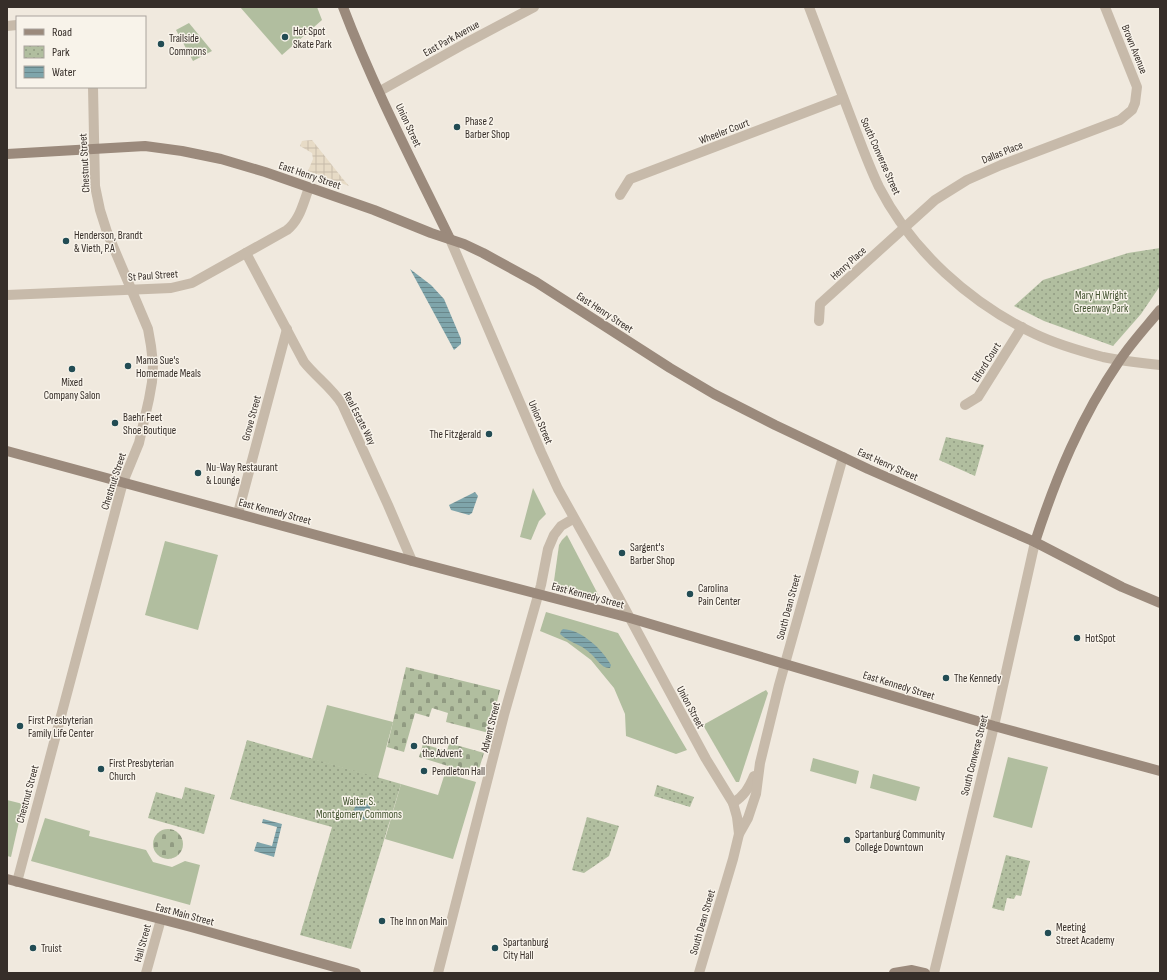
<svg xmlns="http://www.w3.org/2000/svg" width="1167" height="980" font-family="'Sofia Sans Condensed',sans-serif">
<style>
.green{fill:#b1be9f}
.cemetery{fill:url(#cemetery-stones)}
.park{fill:url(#park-dots)}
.plaza{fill:url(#plaza-grid)}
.water{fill:url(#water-rules)}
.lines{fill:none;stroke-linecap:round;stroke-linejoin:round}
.street{stroke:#c7baaa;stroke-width:10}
.secondary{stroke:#9b8a7c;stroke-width:10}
.poi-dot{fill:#224c54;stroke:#f8f3ea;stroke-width:1.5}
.labels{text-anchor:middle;stroke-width:3;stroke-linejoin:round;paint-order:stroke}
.poi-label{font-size:11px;fill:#362e29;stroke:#f8f3ea;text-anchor:start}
.street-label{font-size:11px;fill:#362e29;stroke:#f8f3ea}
.park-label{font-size:11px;fill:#42522f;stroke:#f8f3ea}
</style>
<defs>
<pattern id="cemetery-stones" width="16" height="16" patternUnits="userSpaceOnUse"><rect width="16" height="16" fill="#b1be9f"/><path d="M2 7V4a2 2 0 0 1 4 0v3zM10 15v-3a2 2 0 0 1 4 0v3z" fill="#919b82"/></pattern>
<pattern id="park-dots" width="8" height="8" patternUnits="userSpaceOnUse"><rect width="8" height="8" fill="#b1be9f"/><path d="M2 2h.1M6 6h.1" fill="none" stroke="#919b82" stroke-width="1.8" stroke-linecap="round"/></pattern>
<pattern id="plaza-grid" width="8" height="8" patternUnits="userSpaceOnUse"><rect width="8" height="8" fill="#e7dbc6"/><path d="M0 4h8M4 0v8" fill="none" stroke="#c7bcaa"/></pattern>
<pattern id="water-rules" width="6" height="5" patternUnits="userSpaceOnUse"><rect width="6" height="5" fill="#7fa5ab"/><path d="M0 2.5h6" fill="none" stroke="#69878b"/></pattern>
</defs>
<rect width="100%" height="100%" fill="#f0e9de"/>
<g class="green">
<polygon points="240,7 317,7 322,20 282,55"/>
<polygon points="189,23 212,51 193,61 176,30"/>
<polygon points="533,488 546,514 539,521 531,540 520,537"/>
<polygon points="567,535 601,600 553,588 559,545 562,540"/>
<polygon points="165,541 218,555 198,630 145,615"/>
<polygon points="546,612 618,633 687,750 676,754 626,736 625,714 614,688 591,660 567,642 540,631"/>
<polygon points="766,690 768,693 739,782 736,782 703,725"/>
<polygon points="327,705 393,722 378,778 312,759"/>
<polygon points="1008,757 1048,767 1032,828 993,817"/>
<polygon points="813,758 859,771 856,784 810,771"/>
<polygon points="445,773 476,782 453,859 385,839 401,784 438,795"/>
<polygon points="873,774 920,787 916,801 870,788"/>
<polygon points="7,800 23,804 11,857 7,856"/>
<polygon points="45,818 90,831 89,836 146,850 153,862 172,867 185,861 200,865 190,905 31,861"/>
</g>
<g class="cemetery">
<polygon points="406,667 500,690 489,733 446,722 448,713 432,708 429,717 415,713 404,752 387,747"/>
<polygon points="449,743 484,753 477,775 419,757 423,744 447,751"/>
<circle cx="168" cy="844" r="15"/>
</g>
<g class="park">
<polygon points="1160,248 1160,286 1141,314 1113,346 1044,321 1014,306 1043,280 1128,253"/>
<polygon points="946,437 984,445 975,476 939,460"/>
<polygon points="247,740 401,784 351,949 300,935 332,827 230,799"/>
<polygon points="657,785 694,797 690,807 654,796"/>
<polygon points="185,787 215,795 204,834 148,818 156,792 182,799"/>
<polygon points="587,817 619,826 609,856 584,873 572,870"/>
<polygon points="1006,855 1030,861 1021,896 1016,895 1014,899 1007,898 1004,911 992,908"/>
</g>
<polygon class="plaza" points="312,140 343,179 349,186 308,171 313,159 312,153 300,146 302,141"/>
<g class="water">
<polygon points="410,269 431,285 444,299 461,339 461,344 454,350"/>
<polygon points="475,492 478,496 472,513 469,515 451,510 449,505"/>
<path d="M563,629C582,630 602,649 611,665L610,668C602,669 596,658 590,653C581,644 568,642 560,634L561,631Z"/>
<polygon points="357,801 371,805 367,820 352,816"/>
<polygon points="263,819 282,824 274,857 254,851 257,842 272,846 277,827 262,823"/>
</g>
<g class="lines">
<g class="street">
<path d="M809,7C824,46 838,84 853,123C861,144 869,166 879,187C912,251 970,303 1035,334C1056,344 1080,351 1103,357C1122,361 1141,363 1160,365"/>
<polyline points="7,26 17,25"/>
<polyline points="380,91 466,43 534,7"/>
<polyline points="620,195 630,179 843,98"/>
<polyline points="450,239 541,452 558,489 618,596 706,759 733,803 737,817 739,834"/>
<path d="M246,253L304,362C316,377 332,388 342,404L388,505L412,561"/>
<path d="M7,295L171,288L192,283L287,230C300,220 303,203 309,188"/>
<polyline points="819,321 820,304 935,200 967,180 1001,165 1120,120 1132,110 1135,103 1137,87 1105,7"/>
<polyline points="965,405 978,397 1022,327"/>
<polyline points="238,513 287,329"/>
<path d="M733,803C744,796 749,788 754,776"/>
<polyline points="17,882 123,482 139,443 149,399 152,382 153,364 151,346 148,329 107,232 100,210 95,186 93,87"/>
<polyline points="146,973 161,919"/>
<polyline points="438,973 504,715 541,585 548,549 554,535 561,526 573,519"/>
<polyline points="699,973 733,859 739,834 748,818 756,794 760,763 779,685 843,457"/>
<polyline points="934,973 994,726 1035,542"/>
</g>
<g class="secondary">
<path d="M343,7C373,86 413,163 450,239"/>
<polyline points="7,154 145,146 182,151 221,159 265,172 374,210 431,233 464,244 483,253 536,282 670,368 714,394 775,425 868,469 1035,542 1122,587 1160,603"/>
<polyline points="7,451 412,561 630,618 994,726 1160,771"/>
<path d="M1035,542C1056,477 1081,417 1120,360C1132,342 1147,326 1160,310"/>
<polyline points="7,879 191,927 356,973"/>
<polyline points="894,973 912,970 925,973"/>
</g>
</g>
<g class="poi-dot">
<circle cx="285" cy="37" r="4"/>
<circle cx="161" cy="44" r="4"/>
<circle cx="457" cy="127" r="4"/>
<circle cx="66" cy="241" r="4"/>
<circle cx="128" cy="366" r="4"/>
<circle cx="72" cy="369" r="4"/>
<circle cx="115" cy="423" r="4"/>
<circle cx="489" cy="434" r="4"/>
<circle cx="198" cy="473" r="4"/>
<circle cx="622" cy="553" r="4"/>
<circle cx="690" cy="594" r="4"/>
<circle cx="1077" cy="638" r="4"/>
<circle cx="946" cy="678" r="4"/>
<circle cx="20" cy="726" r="4"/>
<circle cx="414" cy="746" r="4"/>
<circle cx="101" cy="769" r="4"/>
<circle cx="424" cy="771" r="4"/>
<circle cx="847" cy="840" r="4"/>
<circle cx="382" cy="921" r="4"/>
<circle cx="1048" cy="933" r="4"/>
<circle cx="33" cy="948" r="4"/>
<circle cx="495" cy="948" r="4"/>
</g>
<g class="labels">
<g class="poi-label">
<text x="293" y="35">Hot Spot<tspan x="293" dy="13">Skate Park</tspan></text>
<text x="169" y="42">Trailside<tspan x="169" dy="13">Commons</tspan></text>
<text x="465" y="125">Phase 2<tspan x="465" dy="13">Barber Shop</tspan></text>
<text x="74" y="239">Henderson, Brandt<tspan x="74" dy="13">&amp; Vieth, P.A</tspan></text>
<text x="136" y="364">Mama Sue's<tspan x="136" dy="13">Homemade Meals</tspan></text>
<text x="72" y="386" text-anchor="middle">Mixed<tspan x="72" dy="13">Company Salon</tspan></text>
<text x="123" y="421">Baehr Feet<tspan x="123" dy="13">Shoe Boutique</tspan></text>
<text x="481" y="438" text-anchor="end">The Fitzgerald</text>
<text x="206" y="471">Nu-Way Restaurant<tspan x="206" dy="13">&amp; Lounge</tspan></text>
<text x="630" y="551">Sargent's<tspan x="630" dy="13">Barber Shop</tspan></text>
<text x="698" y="592">Carolina<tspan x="698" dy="13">Pain Center</tspan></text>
<text x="1085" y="642">HotSpot</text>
<text x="954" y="682">The Kennedy</text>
<text x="28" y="724">First Presbyterian<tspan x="28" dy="13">Family Life Center</tspan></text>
<text x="422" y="744">Church of<tspan x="422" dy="13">the Advent</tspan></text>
<text x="109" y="767">First Presbyterian<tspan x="109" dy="13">Church</tspan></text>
<text x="432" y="775">Pendleton Hall</text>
<text x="855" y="838">Spartanburg Community<tspan x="855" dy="13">College Downtown</tspan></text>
<text x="390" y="925">The Inn on Main</text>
<text x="1056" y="931">Meeting<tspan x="1056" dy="13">Street Academy</tspan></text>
<text x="503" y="946">Spartanburg<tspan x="503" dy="13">City Hall</tspan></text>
<text x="41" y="952">Truist</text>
</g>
<g class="street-label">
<text transform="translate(451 38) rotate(-29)" y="4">East Park Avenue</text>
<text transform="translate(1135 49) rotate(68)" y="4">Brown Avenue</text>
<text transform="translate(409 125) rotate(65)" y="4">Union Street</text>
<text transform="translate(724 131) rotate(-21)" y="4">Wheeler Court</text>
<text transform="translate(1002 152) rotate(-22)" y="4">Dallas Place</text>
<text transform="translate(881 156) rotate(66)" y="4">South Converse Street</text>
<text transform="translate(84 163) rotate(-93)" y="4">Chestnut Street</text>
<text transform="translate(310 175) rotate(19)" y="4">East Henry Street</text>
<text transform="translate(848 263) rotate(-42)" y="4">Henry Place</text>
<text transform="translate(153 275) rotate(-4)" y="4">St Paul Street</text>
<text transform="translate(605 312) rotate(33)" y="4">East Henry Street</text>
<text transform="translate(986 362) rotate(-58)" y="4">Elford Court</text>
<text transform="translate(251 418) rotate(-75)" y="4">Grove Street</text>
<text transform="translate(360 418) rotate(63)" y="4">Real Estate Way</text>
<text transform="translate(541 422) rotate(67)" y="4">Union Street</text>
<text transform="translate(888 464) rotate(24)" y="4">East Henry Street</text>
<text transform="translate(113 481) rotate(-72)" y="4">Chestnut Street</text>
<text transform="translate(275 511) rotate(15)" y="4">East Kennedy Street</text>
<text transform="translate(588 595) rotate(15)" y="4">East Kennedy Street</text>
<text transform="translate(788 607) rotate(-75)" y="4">South Dean Street</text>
<text transform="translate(899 685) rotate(17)" y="4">East Kennedy Street</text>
<text transform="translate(691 707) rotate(62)" y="4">Union Street</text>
<text transform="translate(490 727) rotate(-76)" y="4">Advent Street</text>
<text transform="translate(974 755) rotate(-76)" y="4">South Converse Street</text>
<text transform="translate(27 794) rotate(-75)" y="4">Chestnut Street</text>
<text transform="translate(185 914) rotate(15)" y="4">East Main Street</text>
<text transform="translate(702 922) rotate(-74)" y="4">South Dean Street</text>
<text transform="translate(142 943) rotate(-75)" y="4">Hall Street</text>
</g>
<g class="park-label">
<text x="1101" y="299">Mary H Wright<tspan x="1101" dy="13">Greenway Park</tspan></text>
<text x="359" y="805">Walter S.<tspan x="359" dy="13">Montgomery Commons</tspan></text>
</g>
</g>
<rect width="1167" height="980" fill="none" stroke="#362e29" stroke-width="16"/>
<rect x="16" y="16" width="130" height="72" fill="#f8f3ea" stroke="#aaa49d"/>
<rect x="24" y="29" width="20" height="6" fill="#9b8a7c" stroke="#aaa49d"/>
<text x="52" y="36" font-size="12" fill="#362e29">Road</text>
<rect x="24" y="46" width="20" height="12" fill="url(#park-dots)" stroke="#aaa49d"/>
<text x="52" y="56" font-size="12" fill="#362e29">Park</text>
<rect x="24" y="66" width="20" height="12" fill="url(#water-rules)" stroke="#aaa49d"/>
<text x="52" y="76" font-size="12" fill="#362e29">Water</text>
</svg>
